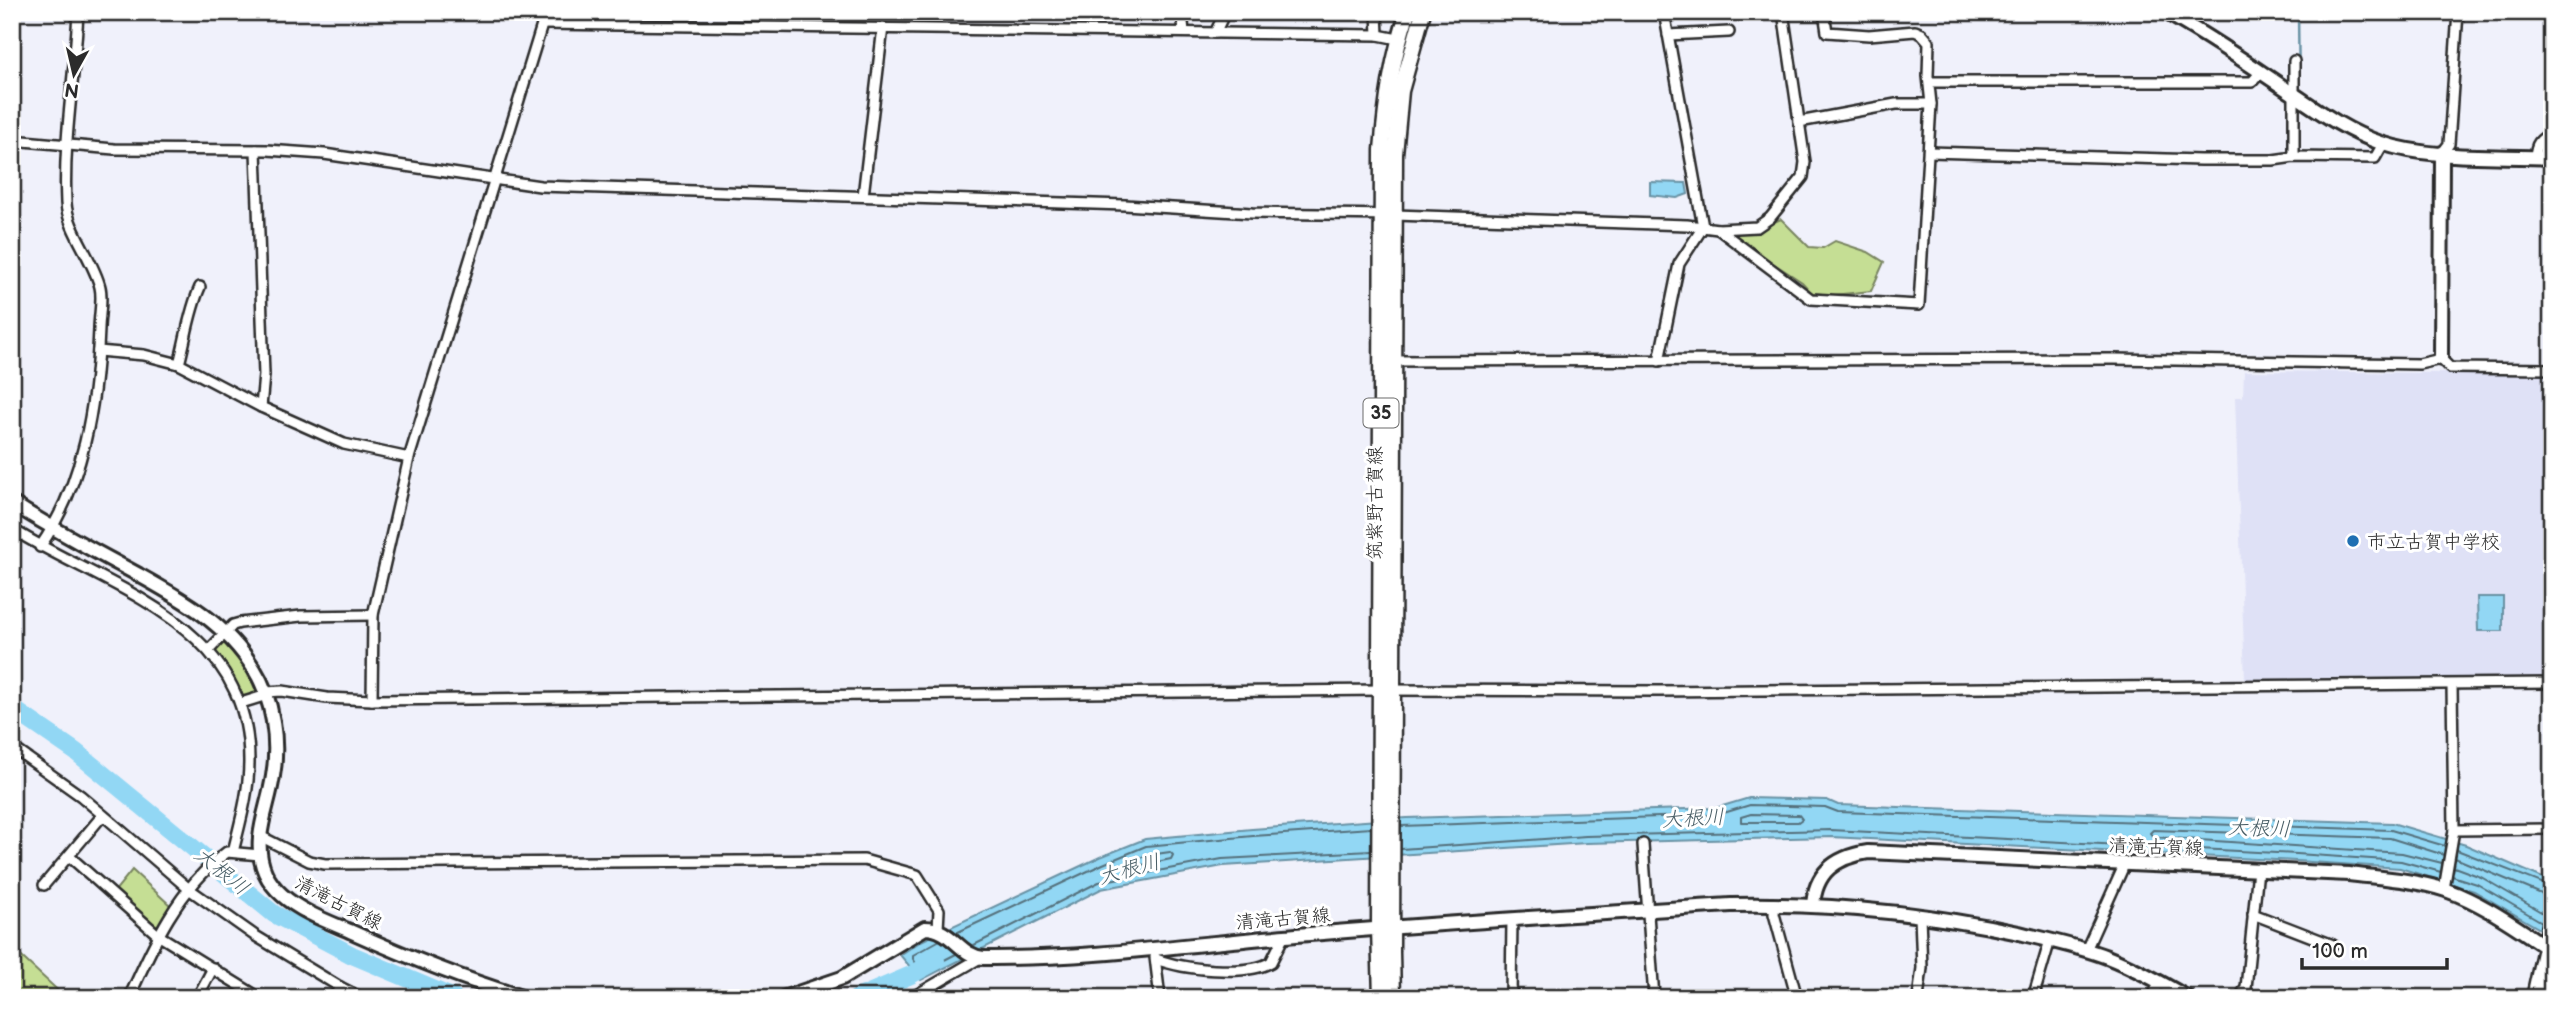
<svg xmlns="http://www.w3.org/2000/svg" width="2564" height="1010" font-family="'Balsamiq Sans','Klee One',sans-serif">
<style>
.built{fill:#dfe1f6}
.green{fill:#c5de94;stroke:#788460;stroke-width:2}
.water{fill:#92d7f4;stroke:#6992a4;stroke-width:2}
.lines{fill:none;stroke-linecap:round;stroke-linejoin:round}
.shore{stroke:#54707b;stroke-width:2}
.stream{stroke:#6992a4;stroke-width:2.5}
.river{stroke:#92d7f4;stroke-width:18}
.street-casing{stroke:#2b2b2b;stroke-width:14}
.secondary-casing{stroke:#2b2b2b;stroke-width:18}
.primary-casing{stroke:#2b2b2b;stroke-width:19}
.highway-casing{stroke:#2b2b2b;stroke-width:23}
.street{stroke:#fff;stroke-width:9}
.secondary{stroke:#fff;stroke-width:12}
.primary{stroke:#fff;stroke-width:14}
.highway{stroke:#fff;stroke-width:18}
.poi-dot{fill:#1f6fb2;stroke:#fff;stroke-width:2.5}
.labels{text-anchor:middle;stroke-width:6;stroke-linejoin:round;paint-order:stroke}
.shield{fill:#fff;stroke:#6b6b6b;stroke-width:2}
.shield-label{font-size:18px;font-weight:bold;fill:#2b2b2b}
.street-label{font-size:19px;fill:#2b2b2b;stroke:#fff}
.poi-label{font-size:19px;fill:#2b2b2b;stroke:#fff;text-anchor:start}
.water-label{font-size:21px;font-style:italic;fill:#4a5f67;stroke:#fff}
</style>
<rect width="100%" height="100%" fill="#f0f1fb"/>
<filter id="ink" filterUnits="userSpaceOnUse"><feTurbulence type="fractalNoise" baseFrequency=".0143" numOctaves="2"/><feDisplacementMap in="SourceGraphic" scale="14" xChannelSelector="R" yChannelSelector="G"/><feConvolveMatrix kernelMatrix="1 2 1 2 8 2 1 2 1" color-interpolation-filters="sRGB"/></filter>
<g filter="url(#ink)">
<polygon class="built" points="2244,371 2550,374 2552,677 2245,680 2235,397 2243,397"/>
<g class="green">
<polygon points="1781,219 1809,247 1823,248 1835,241 1868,252 1884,262 1871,291 1833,295 1812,293 1802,282 1733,237 1733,233 1754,231"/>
<polygon points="224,638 251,674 260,693 243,698 236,682 214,652"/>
<polygon points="132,870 172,907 157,928 114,892"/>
<polygon points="12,948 66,998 12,998"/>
</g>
<g class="water">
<polygon points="1650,182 1686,183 1688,194 1677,198 1650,195"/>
<polygon points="2477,597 2503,597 2503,631 2478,631"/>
<polygon points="1749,798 1827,800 1838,805 2392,823 2466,845 2552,882 2552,936 2474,891 2400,868 2296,861 1831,837 1587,843 1223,866 1101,889 921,980 900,955 921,941 1100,857 1145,839 1252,829 1407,818 1716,808"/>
</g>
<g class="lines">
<g class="shore">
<polygon points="1751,814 1799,815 1802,819 1798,822 1741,822 1741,817"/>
<polyline points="1401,826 1717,815 1750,805 1825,807 1838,812 2391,830 2445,846"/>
<polyline points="1401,849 1586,836 1831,830 2297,854 2401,861 2441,872"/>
<polyline points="2457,850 2552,887"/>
<polygon points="1170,852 1173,855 1171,859 1142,865 1138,862 1139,858 1149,855"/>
<polyline points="2455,858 2544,895 2552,896"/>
<polyline points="2442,863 2402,853 2153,837 2150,833 2153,830 2390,838 2444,855"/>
<polyline points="2454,867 2481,877 2548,916"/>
<polyline points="2452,876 2477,884 2542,922"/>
<polyline points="956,933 1103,864 1146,846 1253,836 1371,828"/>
<polyline points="940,940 913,955 913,959 921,970 925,970 956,954"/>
<polyline points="972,946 1099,882 1222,859 1371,851"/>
</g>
<g class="stream">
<polyline points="2298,12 2299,93"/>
<polyline points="2299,103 2299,149"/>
</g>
<g class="river">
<polyline points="12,708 76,752 274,914 352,955 454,998"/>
<polyline points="857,998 911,975 936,961"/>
</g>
<defs>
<g id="street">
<polyline points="1182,12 1184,32"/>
<polyline points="1377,12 1378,35"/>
<polyline points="542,24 1378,35 1398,39"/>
<polyline points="1215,33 1225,12"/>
<polyline points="1668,35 1729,32"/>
<polyline points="2294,61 2294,157"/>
<polyline points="1930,82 2252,82 2261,72"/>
<polyline points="1799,122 1896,104 1931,104"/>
<polyline points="12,140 114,149 267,150 324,154 540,186 1125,205 1252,213 1395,215 1687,225 1718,229 1757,227 1770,218 1803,177 1805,162 1783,12"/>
<polyline points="256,150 264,375 261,407"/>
<polyline points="1929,152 2200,160 2273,160 2294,157 2375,158 2383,144"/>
<polyline points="2442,153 2449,144 2458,12"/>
<path d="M2535,157C2536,143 2539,140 2552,133"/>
<polyline points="863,196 883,27"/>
<polyline points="1718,229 1811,299 1919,305 1931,104 1928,76 1929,42 1922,34 1915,31 1869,35 1827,32 1824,12"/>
<polyline points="98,351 144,355 179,364 261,407 344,444 409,458"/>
<polyline points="1389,361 2114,359 2419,364 2441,359 2450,368 2552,369"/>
<polyline points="1659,361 1679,264 1703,227 1664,12"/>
<path d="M179,364C186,338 189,312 200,287"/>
<path d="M12,529C110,590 250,622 249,762C249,793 240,823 233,852"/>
<path d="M40,547C84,483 96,405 99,329C99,316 103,299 100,287C94,261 67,228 66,203C63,139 75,76 78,12"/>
<polyline points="209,650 233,625 240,623 301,616 373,615"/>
<polyline points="266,692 282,691 327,698 372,700 1381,690 1659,691 2552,683"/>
<polyline points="372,700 373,615 409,458 546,12"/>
<polyline points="241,703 267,695"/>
<polyline points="12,747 81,796 189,889 254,935 340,987 362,998"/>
<polyline points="2454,830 2552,829"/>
<polyline points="260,836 309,861 325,864 864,860 917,875 939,910 938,929"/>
<polyline points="1643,844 1654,998"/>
<polyline points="69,856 158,935 260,998"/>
<polyline points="44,885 102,816"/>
<polyline points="2444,889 2454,830 2452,685"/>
<polyline points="1775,904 1774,914 1797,998"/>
<polyline points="2253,914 2333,945"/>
<polyline points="2086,950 2122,870 2122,864"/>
<polyline points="1155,957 1160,998"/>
<path d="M1156,959C1182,969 1247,977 1271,962L1284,936"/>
<path d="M129,998C153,944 178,888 227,852L260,855"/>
<polyline points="197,998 213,968"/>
<polyline points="334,998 340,987"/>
<polyline points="911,998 980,958"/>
<polyline points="1511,998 1512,919"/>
<polyline points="1918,998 1922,968 1920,916"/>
<polyline points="2033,998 2050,940"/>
<polyline points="2153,998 2159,981"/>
<polyline points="2239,998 2246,988 2258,869"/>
</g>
<g id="secondary">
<path d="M2165,12C2209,36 2250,65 2292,93C2320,112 2348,132 2381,143C2432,160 2498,155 2552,158"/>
<polyline points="2441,359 2442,153"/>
<path d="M12,503C52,529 95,551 137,574C182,599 226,623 254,669C273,699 279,741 273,776C270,797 262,817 260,838C258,860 265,880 282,895C301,912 329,922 352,932C408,957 465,980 525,998"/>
<path d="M1813,906C1815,872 1836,857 1868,852L2349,874C2381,878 2416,880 2446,890C2485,904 2517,928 2551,950"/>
<path d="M783,998L842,978L925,928C952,928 960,957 984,958C1088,959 1193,944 1296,935C1441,923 1586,914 1731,905C1828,903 1924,913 2019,933C2048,940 2078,946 2107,957C2135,968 2162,983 2188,998"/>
</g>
<g id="primary">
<path d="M1381,998L1379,928L1382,150C1386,102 1392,57 1408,12"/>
<polyline points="1393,998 1392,952 1395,154 1401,91 1423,12"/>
</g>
<polyline id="highway" points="2536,998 2552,925"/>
</defs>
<use href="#street" class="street-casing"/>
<use href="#secondary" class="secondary-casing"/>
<use href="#primary" class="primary-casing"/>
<use href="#highway" class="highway-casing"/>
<use href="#street" class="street"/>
<use href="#secondary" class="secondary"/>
<use href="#primary" class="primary"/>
<use href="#highway" class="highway"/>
</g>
</g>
<circle class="poi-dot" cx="2353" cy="541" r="7"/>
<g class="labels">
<rect class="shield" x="1363.5" y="398.5" width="35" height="29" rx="5"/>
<g class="shield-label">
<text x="1381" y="419">35</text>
</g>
<g class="street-label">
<text transform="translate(1374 503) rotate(-90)" y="7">筑紫野古賀線</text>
<text transform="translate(2156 846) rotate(2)" y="7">清滝古賀線</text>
<text transform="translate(339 902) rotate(27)" y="7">清滝古賀線</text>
<text transform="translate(1283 918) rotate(-5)" y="7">清滝古賀線</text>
</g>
<g class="poi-label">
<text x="2367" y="548">市立古賀中学校</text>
</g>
<g class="water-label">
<text transform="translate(1693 818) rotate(-3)" y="7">大根川</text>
<text transform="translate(2259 828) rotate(2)" y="7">大根川</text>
<text transform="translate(1129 869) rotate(-15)" y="7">大根川</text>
<text transform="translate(222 871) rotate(39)" y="7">大根川</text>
</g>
</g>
<rect width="2564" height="1010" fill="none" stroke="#fff" stroke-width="42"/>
<rect x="21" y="21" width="2522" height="968" fill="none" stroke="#2b2b2b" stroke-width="2.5" filter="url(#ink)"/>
<g transform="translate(74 74) rotate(188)" stroke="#ffffff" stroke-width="5" paint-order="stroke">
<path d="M0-5L12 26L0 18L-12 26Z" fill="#2b2b2b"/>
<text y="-10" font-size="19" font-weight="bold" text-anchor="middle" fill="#2b2b2b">N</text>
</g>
<path d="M2302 958v10h145v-10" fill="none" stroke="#2b2b2b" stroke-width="3.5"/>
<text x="2312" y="958" font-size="21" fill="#2b2b2b" stroke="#ffffff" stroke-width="5" paint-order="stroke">100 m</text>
</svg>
